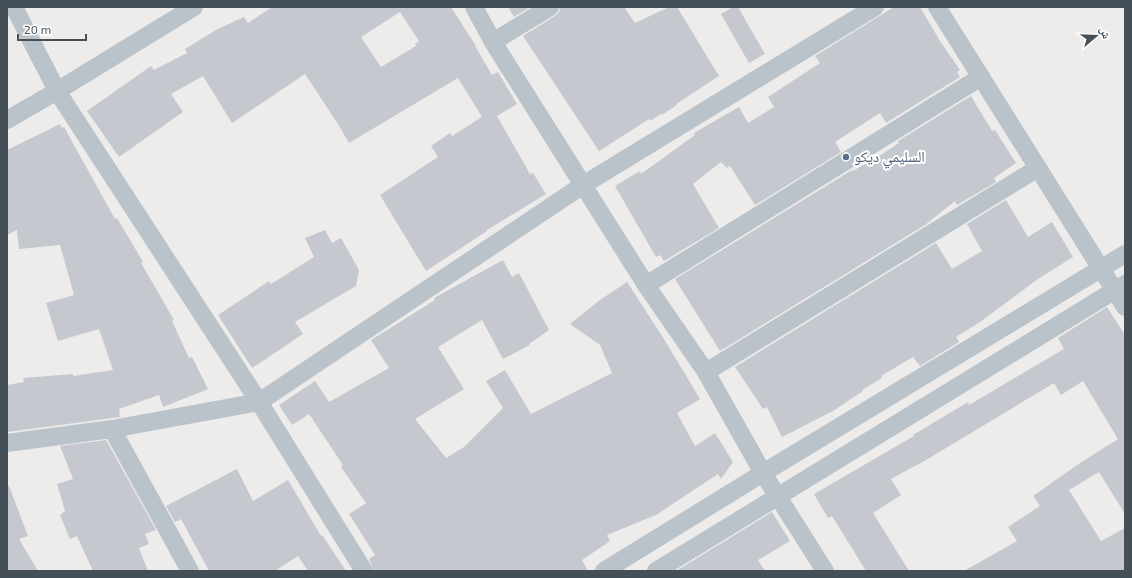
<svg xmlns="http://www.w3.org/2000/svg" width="1132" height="578" font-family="'Exo 2','Noto Naskh Arabic',sans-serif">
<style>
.building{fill:#c5c8ce;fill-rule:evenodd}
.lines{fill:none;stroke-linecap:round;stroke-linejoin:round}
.street{stroke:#bac3ca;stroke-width:18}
.service-dot{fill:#5c6f8a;stroke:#fff;stroke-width:1.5}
.labels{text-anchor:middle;stroke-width:4;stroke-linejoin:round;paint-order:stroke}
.service-label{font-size:15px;fill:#4e5e75;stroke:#fff;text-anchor:start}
</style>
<rect width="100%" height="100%" fill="#eeebeb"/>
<g class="building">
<path d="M272,7H451L476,46H475L492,75L498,72L517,104L497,116L530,174L533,173L546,194L487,230V231L426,271L380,195L438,157L431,146L450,133L452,136L482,117L458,78L349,143L338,124L305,74L232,123L203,76L171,94L183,112L119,157L87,111L151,66L154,70L187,53L185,49L216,30L244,17L248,23ZM400,12L419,41L415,44L416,46L381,67L361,37Z"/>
<polygon points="508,7 530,7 514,17"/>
<polygon points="560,7 624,7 635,23 669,7 677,7 719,76 676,104 677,105 662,115 661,114 650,121 649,119 599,151 523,36 555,16 559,12"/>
<polygon points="733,7 738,7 765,54 749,63 721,14"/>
<polygon points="894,7 920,7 940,41 960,70 957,72 960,77 886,123 880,113 835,142 841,152 755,205 730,166 727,168 721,162 693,184 719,228 664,261 660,255 656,257 615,186 640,171 641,174 695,135 694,133 739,107 748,123 774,107 768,97 820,63 815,56"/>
<polygon points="971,96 992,131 995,130 1016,163 994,178 996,182 957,205 955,201 925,225 720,351 675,279 852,170 853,171 879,156 899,143 898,141"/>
<polygon points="60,124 62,128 64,127 115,219 117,218 143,262 141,263 174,320 172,321 189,358 192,357 208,389 163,407 159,395 119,409 120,417 7,432 7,385 24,382 23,378 73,374 73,376 113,370 99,329 58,341 46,303 74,295 60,245 19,249 17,230 7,235 7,150"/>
<polygon points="1006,200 1028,237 1052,222 1073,257 1038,279 980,322 956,337 959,342 920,366 913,357 881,376 882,378 862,390 863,391 833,411 782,437 767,407 763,409 735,367 936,243 952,269 982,251 967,224"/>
<polygon points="325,230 332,243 341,238 359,270 356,286 295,322 303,334 252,368 218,315 269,281 271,284 314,257 305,238"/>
<polygon points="503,260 512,277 519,273 549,330 529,344 530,345 503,359 482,320 438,347 464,389 415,419 446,458 464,447 503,408 486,381 505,370 531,414 612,373 600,345 570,324 600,300 627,282 664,339 700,399 677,413 695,446 715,433 733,462 721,479 718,474 656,515 607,535 610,541 582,560 588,571 374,571 369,559 375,555 349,514 366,503 341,467 343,465 309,414 292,425 279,405 315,381 329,402 389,368 371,340 435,300 434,298"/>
<polygon points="1107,307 1125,335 1125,514 1099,472 1069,490 1101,541 1125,528 1125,571 964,571 1017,541 1008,527 1040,506 1033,496 1077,465 1118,439 1083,381 1061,395 1054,383 926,460 891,479 901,495 873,513 909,571 866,571 832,516 828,518 814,494 914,436 913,435 968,402 969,405 1064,349 1058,338"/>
<polygon points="106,440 156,530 145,534 149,544 139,548 148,571 93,571 77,536 70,539 60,515 65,511 57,484 73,479 60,446"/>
<polygon points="237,469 253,501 288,480 321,536 322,535 346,571 308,571 298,556 275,571 209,571 181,519 175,522 166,506"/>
<polygon points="7,486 9,486 28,536 19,539 38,571 7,571"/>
<polygon points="772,512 790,541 758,560 765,571 676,571"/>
</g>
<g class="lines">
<g class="street">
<polyline points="14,7 57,91 259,402 364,571"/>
<polyline points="474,7 493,42 646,285 706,372 763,473 825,571"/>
<polyline points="937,7 1125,307"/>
<polyline points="493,42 550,7"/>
<polyline points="7,120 57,91 194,7"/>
<polyline points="646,285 981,77"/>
<polyline points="706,372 1038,168"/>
<polyline points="112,429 190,571"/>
<polyline points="7,443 112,429 259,402 583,185 875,7"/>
<polyline points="604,571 763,473 1125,254"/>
<polyline points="656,571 1125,284"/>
</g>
</g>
<circle class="service-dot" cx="846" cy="157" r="4"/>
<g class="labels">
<g class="service-label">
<text x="854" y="162">السليمي ديكو</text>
</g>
</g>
<rect width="1132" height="578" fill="none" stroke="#454f57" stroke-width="16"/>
<g transform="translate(1096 36) rotate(71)" stroke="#ffffff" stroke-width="3" paint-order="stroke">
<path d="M0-3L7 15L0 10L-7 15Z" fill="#454f57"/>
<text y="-6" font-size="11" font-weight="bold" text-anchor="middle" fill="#454f57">ش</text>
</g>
<path d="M18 34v6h68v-6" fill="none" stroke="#454f57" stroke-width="2"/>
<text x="24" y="34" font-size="12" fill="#454f57" stroke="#ffffff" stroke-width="3" paint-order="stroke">20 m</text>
</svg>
